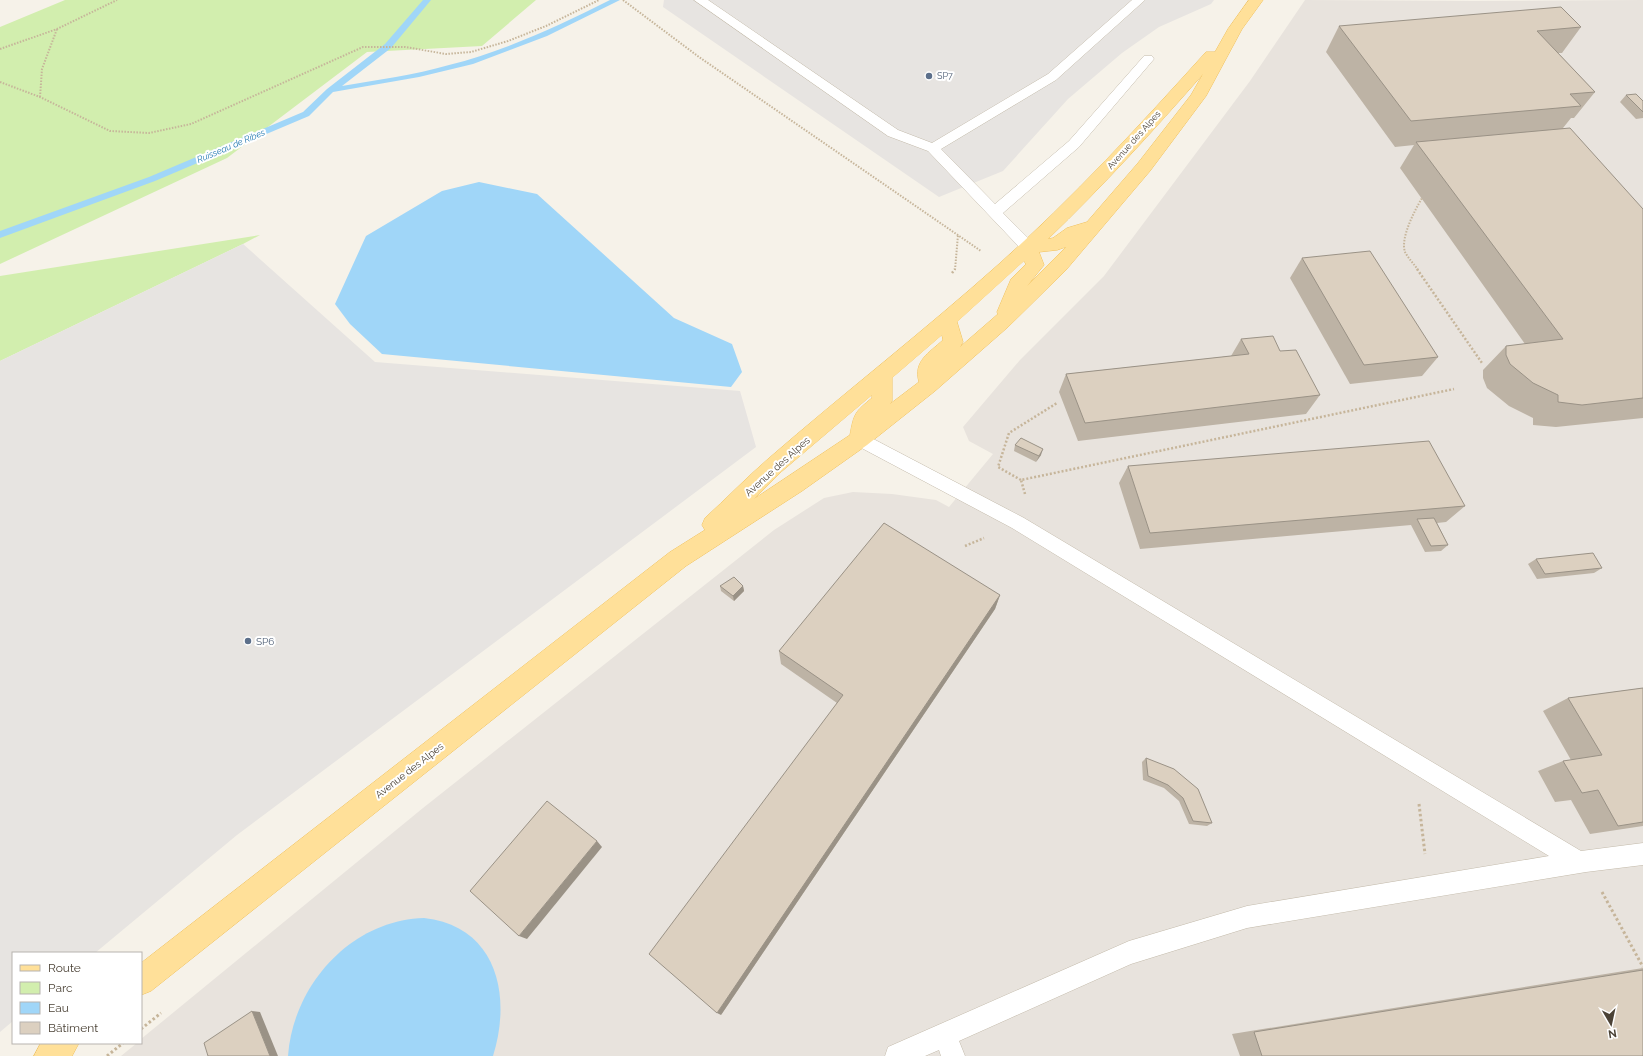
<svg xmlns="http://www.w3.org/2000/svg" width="1643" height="1056" font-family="Raleway,sans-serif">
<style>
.industrial{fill:#e8e3dd}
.green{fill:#d2eeae}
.parking{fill:#e7e4e1}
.water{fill:#a0d6f8}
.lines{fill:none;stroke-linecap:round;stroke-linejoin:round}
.stream{fill:#a0d6f8;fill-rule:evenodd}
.lane-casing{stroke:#c3baaa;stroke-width:1}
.primary-casing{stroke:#f0c15d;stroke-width:1}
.path-far2{stroke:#c6b59a;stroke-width:2;stroke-dasharray:1.5 1.5;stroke-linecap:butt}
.path-far1{stroke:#c6b59a;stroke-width:2.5;stroke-dasharray:2 2;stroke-linecap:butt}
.path{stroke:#c6b59a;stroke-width:3;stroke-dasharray:2.5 2.5;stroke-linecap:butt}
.lane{fill:#fff;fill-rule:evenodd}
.primary{fill:#ffe099;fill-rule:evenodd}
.wall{fill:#bdb3a5}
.shaded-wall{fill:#9a9286}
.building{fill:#dcd0c0;stroke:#9a9286}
.service-dot{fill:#5c6f8a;stroke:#fff;stroke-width:1.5}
.labels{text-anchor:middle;stroke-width:4;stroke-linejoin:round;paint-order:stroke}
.far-service-label{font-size:9px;fill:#4e5e75;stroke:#fff;text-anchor:start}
.far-street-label{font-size:9px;fill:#4b4236;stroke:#fff}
.far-water-label{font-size:9px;font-style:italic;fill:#2178b1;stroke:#fff}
.street-label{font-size:10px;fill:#4b4236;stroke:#fff}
.service-label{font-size:10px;fill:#4e5e75;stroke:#fff;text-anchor:start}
</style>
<rect width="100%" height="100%" fill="#f6f2e9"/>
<polygon class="industrial" points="1305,0 1474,1 1643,0 1643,1056 121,1056 137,1043 141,1043 141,1039 423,808 774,530 824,498 853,492 892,494 936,500 949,507 993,454 969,441 963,427 1020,360 1104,276 1250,81"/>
<g class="green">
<polygon points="65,0 536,0 482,46 367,52 227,158 0,264 0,27"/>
<polygon points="260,235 243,244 0,361 0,276"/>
</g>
<g class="parking">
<polygon points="664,0 1214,0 1211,4 1159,27 1122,53 1068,99 1003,171 939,197 663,7"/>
<polygon points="243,244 375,362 740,391 756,447 237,835 95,953 13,953 13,1021 0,1032 0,361"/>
</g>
<g class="water">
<polygon points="479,182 537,194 674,318 732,344 742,372 731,387 382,354 350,324 335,304 366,236 442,191"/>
<path d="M424,918C497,926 512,996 493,1056H288C293,985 351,920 424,918Z"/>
</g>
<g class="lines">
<path class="stream" d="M423,0H431L391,48L342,86C378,80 414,75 449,65C505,51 558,26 610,0H620L547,36L473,64L419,77L333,92L309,116L155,181L0,238V231L149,177L303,112L327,89L385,44Z"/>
<defs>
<g id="lane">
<polygon points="694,0 708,0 898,130 932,143 1048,74 1132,0 1145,0 1056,80 941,149 995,204 1069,141 1144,56 1152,56 1154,59 1079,147 1003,213 1033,243 1035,247 1033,251 1028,252 1023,251 928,151 888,136"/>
<polygon points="860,432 1024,518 1581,851 1643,843 1643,865 1586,872 1247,928 1131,964 959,1041 965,1056 941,1056 939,1050 925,1056 885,1056 888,1047 1129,941 1247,906 1549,856 1012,528 854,444 852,439 854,434"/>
</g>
<g id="primary">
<path d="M1249,0H1263L1242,29L1206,96L1150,171L1066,270L1008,327L935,391L867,445L802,491L686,566L151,991L141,995V963L670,552L705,530L702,525L705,518C726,499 746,478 768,459C844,393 924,331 999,264C1073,198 1140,125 1206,52H1215L1228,29ZM1203,74L1191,95L1138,163L1087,222L1067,228L1053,238L1048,239C1103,186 1153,131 1203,74ZM1066,247L1027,286L1044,265L1039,252L1057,250ZM1024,261L1026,264L1011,279L997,312L998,314L960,347L963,342L957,322ZM942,335L943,340C929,353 913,361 919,382L890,404L892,401V378ZM872,395V398C855,412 854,413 850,435L754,499L781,472Z"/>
<polygon points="41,1043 79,1043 72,1056 34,1056"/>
</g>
</defs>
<use href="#lane" class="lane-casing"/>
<use href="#primary" class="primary-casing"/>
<g class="path-far2">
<polyline points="623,0 699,57 981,251"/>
<polyline points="0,49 57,29 117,0"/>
<polyline points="0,82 40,97 110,131 149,133 191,124 363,47 405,47 446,54 471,52 508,41 546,26 599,0"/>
<polyline points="40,97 42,69 57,29"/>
<polyline points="955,270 958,235"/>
<path d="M1418,270C1414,264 1408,258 1405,252C1400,238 1415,210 1422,198"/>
</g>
<g class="path-far1">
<polyline points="1417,269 1482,363"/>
<polyline points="952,273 955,269"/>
<polyline points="1021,480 998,467 1009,433 1057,403"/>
<polyline points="1025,494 1021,480 1454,389"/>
<polyline points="965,546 984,538"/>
</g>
<g class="path">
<polyline points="1419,804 1425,854"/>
<polyline points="1602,892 1643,967"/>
<polyline points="141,1029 161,1013"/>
<polyline points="107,1056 123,1043"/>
</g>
<use href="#lane" class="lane"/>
<use href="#primary" class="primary"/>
</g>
<g class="wall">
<polygon points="1339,26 1581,27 1562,53 1558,53 1595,92 1574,118 1571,118 1563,128 1643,209 1643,418 1556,427 1533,425 1533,418 1509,406 1487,388 1483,378 1483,370 1506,346 1525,344 1400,168 1414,145 1395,147 1326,52"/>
<polygon points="1626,95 1643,101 1643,118 1636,119 1620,102"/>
<polygon points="1302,258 1438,357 1422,376 1350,384 1290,278"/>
<polygon points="1241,339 1280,351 1320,395 1306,414 1078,441 1059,392 1066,374 1231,356"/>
<polygon points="1015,445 1041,455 1036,462 1014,451"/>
<polygon points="1128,466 1465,506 1446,522 1437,523 1448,545 1441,551 1425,552 1411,525 1140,549 1119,483"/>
<polygon points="1536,559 1602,568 1594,573 1537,579 1528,564"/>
<polygon points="720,586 743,586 744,591 734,601 721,591"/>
<polygon points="1000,595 995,609 721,1015 837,703 781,664 779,651"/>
<polygon points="1643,688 1643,826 1590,834 1571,800 1555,802 1538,771 1563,761 1571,760 1543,711 1568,698"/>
<polygon points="1146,758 1212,823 1207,826 1189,824 1179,801 1164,788 1143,780 1142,762"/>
<polygon points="1643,968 1643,1056 1240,1056 1232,1034"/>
</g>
<g class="shaded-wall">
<polygon points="1043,449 1041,455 1036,462 1039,456"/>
<polygon points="743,586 744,591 734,601 733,596"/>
<polygon points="1000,595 995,609 721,1015 717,1013"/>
<polygon points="597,841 602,847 527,939 519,936"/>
<polygon points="252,1011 260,1012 278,1056 270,1056"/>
</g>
<g class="building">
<polygon points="1561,7 1581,27 1537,31 1595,92 1570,94 1581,106 1411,121 1339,26"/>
<polygon points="1636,94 1643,101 1643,112 1626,95"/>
<polygon points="1570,128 1643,209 1643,398 1582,405 1558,402 1558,395 1533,383 1510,364 1506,355 1506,346 1563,339 1416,142"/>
<polygon points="1370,251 1438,357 1364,365 1302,258"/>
<polygon points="1273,336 1280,351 1296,350 1320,395 1085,423 1066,374 1249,354 1241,339"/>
<polygon points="1021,438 1043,449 1039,456 1015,445"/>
<polygon points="1429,441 1465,506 1150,533 1128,466"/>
<polygon points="1434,518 1448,545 1431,546 1417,519"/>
<polygon points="884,523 1000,595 717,1013 649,954 843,695 779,651"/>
<polygon points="1593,553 1602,568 1545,574 1536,559"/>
<polygon points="734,577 743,586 733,596 720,586"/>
<polygon points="1643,688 1643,822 1618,826 1598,790 1582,793 1563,761 1602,755 1568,698"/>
<polygon points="1146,758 1174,769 1198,789 1212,823 1193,821 1183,798 1168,785 1148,776"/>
<polygon points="547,801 597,841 519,936 470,891"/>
<polygon points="1643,970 1643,1056 1262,1056 1254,1032"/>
<polygon points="252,1011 270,1056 208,1056 204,1043"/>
</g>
<g class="service-dot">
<circle cx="929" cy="76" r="4"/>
<circle cx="248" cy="641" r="4"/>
</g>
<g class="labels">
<g class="far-service-label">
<text x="937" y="79">SP7</text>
</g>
<g class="far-street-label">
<text transform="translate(1134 140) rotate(-48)" y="3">Avenue des Alpes</text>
</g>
<g class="far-water-label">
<text transform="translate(231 146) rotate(-23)" y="3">Ruisseau de Ribes</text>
</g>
<g class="street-label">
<text transform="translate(777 466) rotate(-42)" y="4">Avenue des Alpes</text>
<text transform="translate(409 770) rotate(-38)" y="4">Avenue des Alpes</text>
</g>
<g class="service-label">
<text x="256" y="645">SP6</text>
</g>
</g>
<rect x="12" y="952" width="130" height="92" fill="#ffffff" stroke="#b7b3af"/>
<rect x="20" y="965" width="20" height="6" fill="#ffe099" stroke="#b7b3af"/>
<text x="48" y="972" font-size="12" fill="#4b4236">Route</text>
<rect x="20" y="982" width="20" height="12" fill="#d2eeae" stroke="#b7b3af"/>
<text x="48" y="992" font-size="12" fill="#4b4236">Parc</text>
<rect x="20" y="1002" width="20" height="12" fill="#a0d6f8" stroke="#b7b3af"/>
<text x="48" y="1012" font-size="12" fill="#4b4236">Eau</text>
<rect x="20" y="1022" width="20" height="12" fill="#dcd0c0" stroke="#b7b3af"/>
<text x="48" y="1032" font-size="12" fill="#4b4236">Bâtiment</text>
<g transform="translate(1611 1024) rotate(171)" stroke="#ffffff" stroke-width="3" paint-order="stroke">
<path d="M0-3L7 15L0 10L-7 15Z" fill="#4b4236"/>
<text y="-6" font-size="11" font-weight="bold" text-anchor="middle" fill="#4b4236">N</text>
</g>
</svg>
